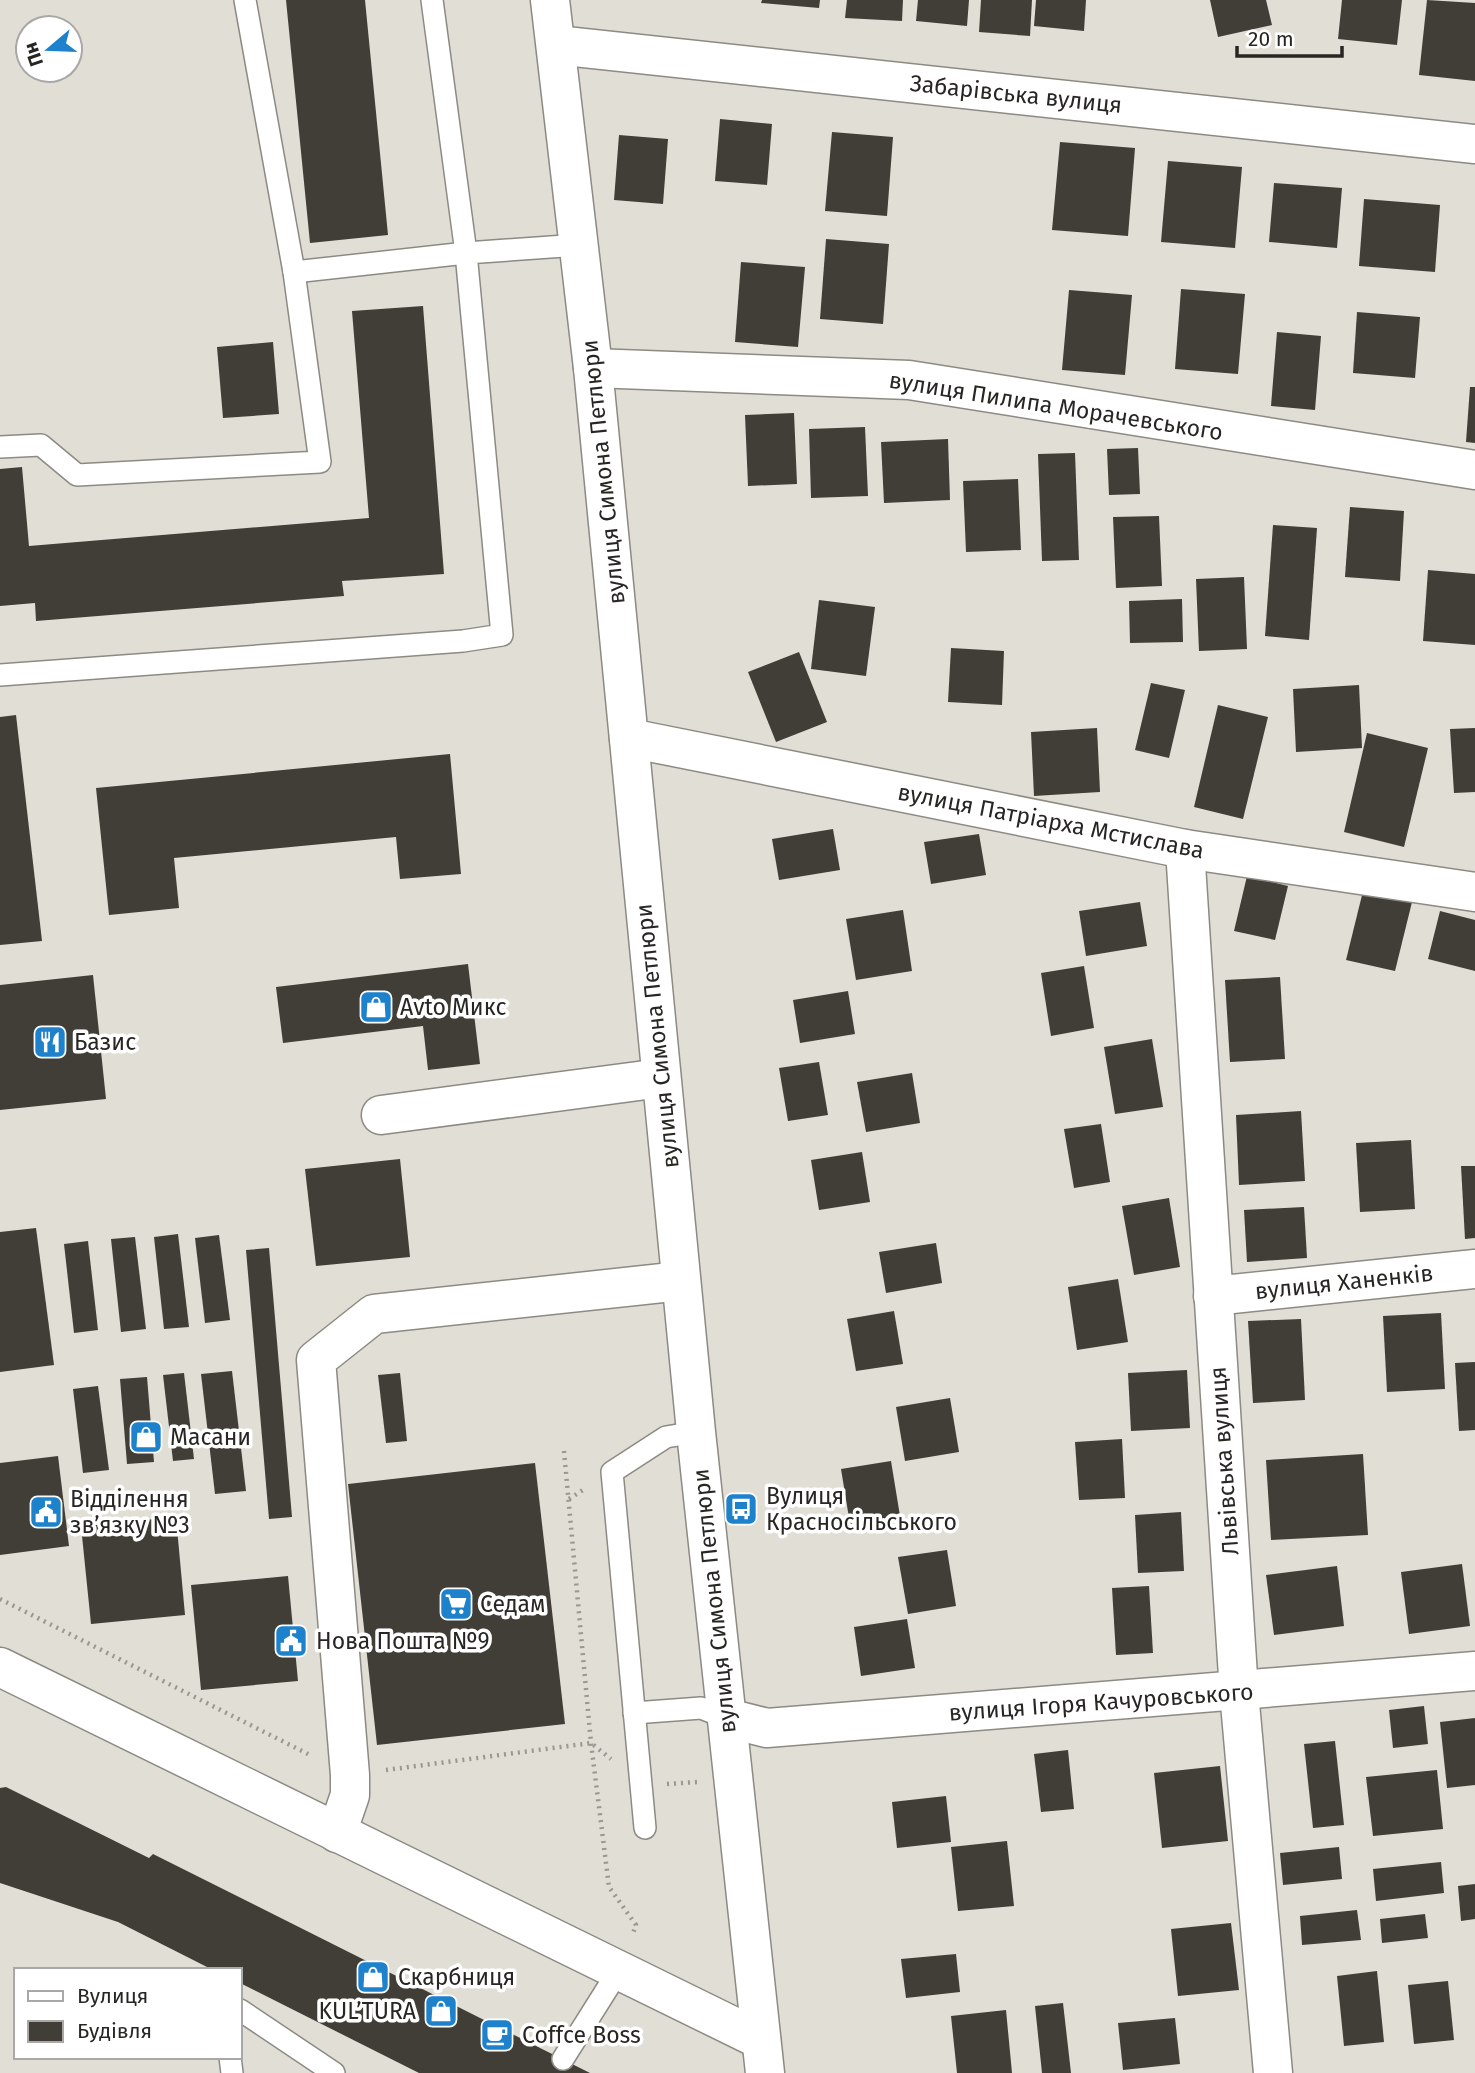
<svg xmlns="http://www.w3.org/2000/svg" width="1475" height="2073" font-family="'Fira Sans',sans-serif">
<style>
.building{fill:#403e37}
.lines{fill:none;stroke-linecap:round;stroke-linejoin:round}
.lane-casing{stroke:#8c8a82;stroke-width:24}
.street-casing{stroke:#8c8a82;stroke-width:41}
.path{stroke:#999791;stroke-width:4.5;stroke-dasharray:2 5;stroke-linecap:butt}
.lane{stroke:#fff;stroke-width:21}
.street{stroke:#fff;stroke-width:38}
.labels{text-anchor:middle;stroke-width:7;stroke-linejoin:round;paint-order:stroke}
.street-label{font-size:23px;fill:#272623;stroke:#fff}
.poi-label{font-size:23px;fill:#272623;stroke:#fff;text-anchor:start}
</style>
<rect width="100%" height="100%" fill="#e1ded6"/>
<g class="building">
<polygon points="286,0 365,0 388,235 310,243"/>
<polygon points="762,0 820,0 819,8 761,3"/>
<polygon points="847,0 903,0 902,21 845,18"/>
<polygon points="918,0 969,0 967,26 916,21"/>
<polygon points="981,0 1032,0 1030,36 979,32"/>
<polygon points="1036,0 1086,0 1084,31 1034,26"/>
<polygon points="1210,0 1266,0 1272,25 1218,37"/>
<polygon points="1342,0 1402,0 1397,45 1338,39"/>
<polygon points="1427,0 1475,3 1475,81 1419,75"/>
<polygon points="720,119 772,124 767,185 715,181"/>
<polygon points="832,132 893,137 887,216 825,211"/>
<polygon points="619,135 668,139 663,204 614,200"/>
<polygon points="1060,142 1135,148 1128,236 1052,230"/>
<polygon points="1168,161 1242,167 1235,248 1161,242"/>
<polygon points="1274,183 1342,188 1337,248 1269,242"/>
<polygon points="1364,199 1440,205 1435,272 1359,266"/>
<polygon points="826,239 889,244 883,324 820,319"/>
<polygon points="741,262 805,267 798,347 735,342"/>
<polygon points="1181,289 1245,294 1238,374 1175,369"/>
<polygon points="1069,290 1132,295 1125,375 1062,370"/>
<polygon points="423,306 444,574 342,581 344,596 36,621 35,603 0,606 0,469 22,467 29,546 369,518 352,311"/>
<polygon points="1357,312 1420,317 1415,378 1353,373"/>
<polygon points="1277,332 1321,336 1315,410 1271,406"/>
<polygon points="273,342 279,414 223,418 217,347"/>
<polygon points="1470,387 1475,387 1475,443 1466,442"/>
<polygon points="794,413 797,484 748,486 745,415"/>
<polygon points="865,427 868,496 811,498 809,429"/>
<polygon points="948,439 950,500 884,503 881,442"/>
<polygon points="1138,448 1140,494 1109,495 1107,449"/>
<polygon points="1075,453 1079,560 1042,561 1038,454"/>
<polygon points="1018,479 1021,550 966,552 963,481"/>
<polygon points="1350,507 1404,511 1400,581 1345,577"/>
<polygon points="1159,516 1162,586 1116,588 1113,517"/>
<polygon points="1273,525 1317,528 1309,640 1265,636"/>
<polygon points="1428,570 1475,574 1475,645 1423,641"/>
<polygon points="1244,577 1247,649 1199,651 1196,579"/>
<polygon points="1182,599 1183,642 1130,643 1129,601"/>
<polygon points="819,600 875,607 866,676 811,669"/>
<polygon points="951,648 1004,651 1002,705 948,702"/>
<polygon points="799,652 827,722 776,742 748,672"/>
<polygon points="1151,683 1185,690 1169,758 1135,750"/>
<polygon points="1359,685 1362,748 1296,752 1293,689"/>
<polygon points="1218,705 1268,717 1243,819 1194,807"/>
<polygon points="16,715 42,941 0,945 0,717"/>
<polygon points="1097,728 1100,792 1034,796 1031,732"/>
<polygon points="1475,728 1475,792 1454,793 1450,729"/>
<polygon points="1367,733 1428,748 1404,847 1344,832"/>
<polygon points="450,754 461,874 400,879 396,837 174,858 179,908 109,915 96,788"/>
<polygon points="833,829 840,870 779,880 772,839"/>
<polygon points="979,834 986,875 931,884 924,842"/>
<polygon points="1247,876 1288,886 1275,940 1234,931"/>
<polygon points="1364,887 1413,898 1395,971 1346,960"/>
<polygon points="1140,902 1147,946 1086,956 1079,911"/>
<polygon points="903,910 912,971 856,980 846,919"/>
<polygon points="1440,911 1475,920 1475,971 1428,959"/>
<polygon points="468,964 480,1064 428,1070 423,1026 283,1043 276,987"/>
<polygon points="1084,966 1094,1028 1051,1036 1041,973"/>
<polygon points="93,975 106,1099 0,1110 0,985"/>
<polygon points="1280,977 1285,1059 1230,1062 1225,980"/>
<polygon points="848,991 855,1034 800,1043 793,1000"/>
<polygon points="1152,1039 1163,1107 1115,1114 1104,1047"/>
<polygon points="819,1062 828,1115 788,1121 779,1068"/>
<polygon points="912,1073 920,1123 866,1132 857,1082"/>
<polygon points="1301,1111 1305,1181 1239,1185 1236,1115"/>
<polygon points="1101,1124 1110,1182 1074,1188 1064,1129"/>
<polygon points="1411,1140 1415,1209 1360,1212 1356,1143"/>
<polygon points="862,1152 870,1202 819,1210 811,1160"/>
<polygon points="400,1159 410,1257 316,1266 305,1169"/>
<polygon points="1461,1166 1475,1166 1475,1238 1465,1239"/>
<polygon points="1169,1198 1180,1267 1134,1275 1122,1206"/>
<polygon points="1304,1207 1307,1258 1247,1262 1244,1210"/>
<polygon points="36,1228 54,1365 0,1372 0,1232"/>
<polygon points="178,1234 189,1327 164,1329 154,1237"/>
<polygon points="219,1235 230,1320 205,1323 195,1238"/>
<polygon points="135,1237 146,1329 121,1332 111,1239"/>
<polygon points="88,1241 98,1330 74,1333 64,1244"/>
<polygon points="936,1243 942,1283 886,1293 879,1252"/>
<polygon points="269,1248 292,1517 269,1519 246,1250"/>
<polygon points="1118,1279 1128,1342 1077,1350 1068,1287"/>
<polygon points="894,1311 903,1364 856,1371 847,1319"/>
<polygon points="1441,1313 1445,1389 1387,1392 1383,1316"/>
<polygon points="1301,1319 1305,1400 1253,1403 1248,1321"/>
<polygon points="1475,1362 1475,1430 1459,1431 1455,1363"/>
<polygon points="1187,1370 1190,1428 1131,1431 1128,1373"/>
<polygon points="232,1371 246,1491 215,1494 201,1374"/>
<polygon points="184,1373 194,1459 173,1461 163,1375"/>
<polygon points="400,1373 407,1441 386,1443 378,1375"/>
<polygon points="147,1377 154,1462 127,1464 120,1379"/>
<polygon points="98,1386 109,1470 83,1473 73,1389"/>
<polygon points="950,1398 959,1452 905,1461 896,1407"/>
<polygon points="1122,1439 1125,1498 1079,1500 1075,1442"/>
<polygon points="1363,1454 1368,1535 1271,1540 1266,1460"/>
<polygon points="58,1456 69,1546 0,1555 0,1463"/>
<polygon points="891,1461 900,1516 850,1524 841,1469"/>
<polygon points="535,1463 565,1724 377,1745 348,1484"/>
<polygon points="1181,1512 1184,1571 1138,1573 1135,1515"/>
<polygon points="176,1517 185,1615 91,1624 81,1526"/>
<polygon points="947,1550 956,1606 908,1614 898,1557"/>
<polygon points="1462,1564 1470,1626 1409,1634 1401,1572"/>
<polygon points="1337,1566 1344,1626 1274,1635 1266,1575"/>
<polygon points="288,1576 298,1681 201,1690 191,1585"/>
<polygon points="1149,1586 1153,1653 1116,1655 1112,1588"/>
<polygon points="907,1619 915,1668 861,1676 854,1627"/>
<polygon points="1424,1706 1428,1744 1393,1748 1389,1710"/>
<polygon points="1475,1718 1475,1785 1447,1788 1440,1722"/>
<polygon points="1335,1741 1344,1825 1313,1828 1304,1744"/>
<polygon points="1068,1750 1074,1809 1041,1812 1034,1754"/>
<polygon points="1220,1766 1228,1841 1162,1848 1154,1773"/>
<polygon points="1437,1770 1443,1829 1373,1836 1366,1777"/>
<polygon points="6,1787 149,1858 153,1854 590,2073 419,2073 240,1983 240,1970 213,1970 118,1922 0,1883 0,1788"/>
<polygon points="946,1796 951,1842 897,1848 892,1802"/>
<polygon points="1007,1841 1014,1906 958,1911 951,1847"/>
<polygon points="1339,1847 1342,1879 1283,1885 1280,1853"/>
<polygon points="1441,1862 1444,1893 1376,1901 1373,1869"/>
<polygon points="1475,1884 1475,1919 1461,1921 1458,1886"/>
<polygon points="1357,1910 1361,1940 1302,1945 1300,1916"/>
<polygon points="1425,1914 1428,1938 1382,1943 1380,1919"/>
<polygon points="1231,1923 1239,1990 1178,1996 1171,1929"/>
<polygon points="956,1954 960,1992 906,1998 901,1959"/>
<polygon points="1377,1971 1384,2042 1344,2046 1337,1976"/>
<polygon points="1448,1981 1454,2040 1414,2044 1408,1985"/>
<polygon points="1063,2003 1071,2073 1042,2073 1035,2006"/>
<polygon points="1006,2010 1012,2073 957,2073 951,2016"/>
<polygon points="1175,2018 1180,2064 1123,2070 1118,2023"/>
</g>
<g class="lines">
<defs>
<g id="lane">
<polyline points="294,272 466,253 432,0"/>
<polyline points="0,447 41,445 77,475 320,462 294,272 245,0"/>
<polyline points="0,675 463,641 502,635 466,253 579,245"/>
<polyline points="634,1713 701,1708 727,1718"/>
<polyline points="645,1828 612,1472 666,1437 696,1432"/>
<polyline points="240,2010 334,2073"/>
<polyline points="230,2057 232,2073"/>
<polyline points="563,2059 619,1970"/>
</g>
<g id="street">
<polyline points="550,0 593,368 696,1432 765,2073"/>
<polyline points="556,45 1475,144"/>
<polyline points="593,368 909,380 1475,470"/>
<polyline points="629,738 1185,849 1475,892"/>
<polyline points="1185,849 1239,1692 1273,2073"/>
<polyline points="381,1115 661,1078"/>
<polyline points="1213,1296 1475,1269"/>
<path d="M0,1667C254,1792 508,1915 761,2040"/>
<polyline points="727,1718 767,1728 1475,1671"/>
<polyline points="337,1833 350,1795 350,1775 316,1360 374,1314 681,1281"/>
</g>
</defs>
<use href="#lane" class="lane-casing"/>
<use href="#street" class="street-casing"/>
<g class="path">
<polyline points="564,1451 591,1743 609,1887 636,1925 632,1936"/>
<polyline points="569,1499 586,1488"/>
<polyline points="0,1599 312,1756"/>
<polyline points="386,1770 591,1743 611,1759"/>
<polyline points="667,1784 697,1782"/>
</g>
<use href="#lane" class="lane"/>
<use href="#street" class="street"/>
</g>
<defs>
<symbol id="shop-square" viewBox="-11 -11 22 22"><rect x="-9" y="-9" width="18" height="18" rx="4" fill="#1d81cc" stroke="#fff"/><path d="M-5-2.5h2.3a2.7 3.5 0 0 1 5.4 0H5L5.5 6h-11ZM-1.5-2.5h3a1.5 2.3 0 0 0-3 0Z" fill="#fff"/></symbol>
<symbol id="restaurant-square" viewBox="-11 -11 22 22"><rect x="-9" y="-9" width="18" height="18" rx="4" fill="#1d81cc" stroke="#fff"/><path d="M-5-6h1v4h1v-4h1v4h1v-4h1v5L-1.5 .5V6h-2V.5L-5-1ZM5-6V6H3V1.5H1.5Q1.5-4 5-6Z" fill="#fff"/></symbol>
<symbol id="bus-square" viewBox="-11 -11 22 22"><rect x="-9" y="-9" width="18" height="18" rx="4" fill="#1d81cc" stroke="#fff"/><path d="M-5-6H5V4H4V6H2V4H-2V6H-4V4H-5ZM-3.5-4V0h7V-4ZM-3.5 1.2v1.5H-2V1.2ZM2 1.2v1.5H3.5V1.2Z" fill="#fff"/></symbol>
<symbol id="civic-square" viewBox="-11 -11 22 22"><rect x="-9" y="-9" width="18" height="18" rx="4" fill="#1d81cc" stroke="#fff"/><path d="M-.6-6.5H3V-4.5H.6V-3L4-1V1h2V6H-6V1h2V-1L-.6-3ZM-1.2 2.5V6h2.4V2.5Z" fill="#fff"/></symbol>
<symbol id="supermarket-square" viewBox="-11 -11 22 22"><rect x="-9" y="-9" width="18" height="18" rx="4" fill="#1d81cc" stroke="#fff"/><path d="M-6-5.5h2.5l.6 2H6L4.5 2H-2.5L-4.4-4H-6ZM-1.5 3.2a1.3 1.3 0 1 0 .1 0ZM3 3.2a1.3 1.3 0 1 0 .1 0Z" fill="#fff"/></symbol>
<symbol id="cafe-square" viewBox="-11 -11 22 22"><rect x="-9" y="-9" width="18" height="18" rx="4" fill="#1d81cc" stroke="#fff"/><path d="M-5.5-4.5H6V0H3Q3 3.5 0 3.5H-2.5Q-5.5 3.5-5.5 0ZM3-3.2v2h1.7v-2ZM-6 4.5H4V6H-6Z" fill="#fff"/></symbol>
</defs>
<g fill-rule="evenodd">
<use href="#shop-square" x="357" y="988" width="38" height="38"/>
<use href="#restaurant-square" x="31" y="1023" width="38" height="38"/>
<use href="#shop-square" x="127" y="1418" width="38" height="38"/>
<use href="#bus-square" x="722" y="1490" width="38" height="38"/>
<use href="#civic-square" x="27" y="1493" width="38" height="38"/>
<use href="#supermarket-square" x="437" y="1585" width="38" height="38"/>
<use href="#civic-square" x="272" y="1622" width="38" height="38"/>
<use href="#shop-square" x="354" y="1958" width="38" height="38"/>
<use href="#shop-square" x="422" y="1992" width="38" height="38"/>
<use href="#cafe-square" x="478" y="2016" width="38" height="38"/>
</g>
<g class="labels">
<g class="street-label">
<text transform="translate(1016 94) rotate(6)" y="8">Забарівська вулиця</text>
<text transform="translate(1056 406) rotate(9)" y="8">вулиця Пилипа Морачевського</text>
<text transform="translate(603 472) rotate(-96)" y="8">вулиця Симона Петлюри</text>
<text transform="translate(1051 821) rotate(11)" y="8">вулиця Патріарха Мстислава</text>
<text transform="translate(657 1036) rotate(-96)" y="8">вулиця Симона Петлюри</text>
<text transform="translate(1344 1282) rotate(-6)" y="8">вулиця Ханенків</text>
<text transform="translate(1224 1461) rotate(-94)" y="8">Львівська вулиця</text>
<text transform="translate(714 1601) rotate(-96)" y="8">вулиця Симона Петлюри</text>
<text transform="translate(1101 1702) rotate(-4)" y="8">вулиця Ігоря Качуровського</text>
</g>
<g class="poi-label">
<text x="400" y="1015">Avto Микс</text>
<text x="74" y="1050">Базис</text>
<text x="170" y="1445">Масани</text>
<text x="766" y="1504">Вулиця<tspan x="766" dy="26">Красносільського</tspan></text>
<text x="70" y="1507">Відділення<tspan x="70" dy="26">зв’язку №3</tspan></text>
<text x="480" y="1612">Седам</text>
<text x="316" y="1649">Нова Пошта №9</text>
<text x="398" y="1985">Скарбниця</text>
<text x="416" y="2019" text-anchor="end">KUL’TURA</text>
<text x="522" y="2043">Coffce Boss</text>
</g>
</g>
<rect x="14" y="1968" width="228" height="91" fill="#ffffff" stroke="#a9a8a7" stroke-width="2"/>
<rect x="28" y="1991" width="35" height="10" fill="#ffffff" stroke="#a9a8a7" stroke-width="2"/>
<text x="77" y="2003" font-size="21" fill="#272623">Вулиця</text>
<rect x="28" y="2021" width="35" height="21" fill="#403e37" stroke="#a9a8a7" stroke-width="2"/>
<text x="77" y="2038" font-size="21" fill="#272623">Будівля</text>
<g transform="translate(49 49) rotate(251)"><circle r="33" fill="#ffffff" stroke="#a9a8a7" stroke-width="2"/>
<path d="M0-5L12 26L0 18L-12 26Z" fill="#1d81cc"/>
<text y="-10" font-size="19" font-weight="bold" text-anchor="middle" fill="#272623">Пн</text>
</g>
<path d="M1237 46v10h105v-10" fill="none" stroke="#272623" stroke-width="3.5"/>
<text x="1248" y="46" font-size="21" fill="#272623" stroke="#ffffff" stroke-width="5" paint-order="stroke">20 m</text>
</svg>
